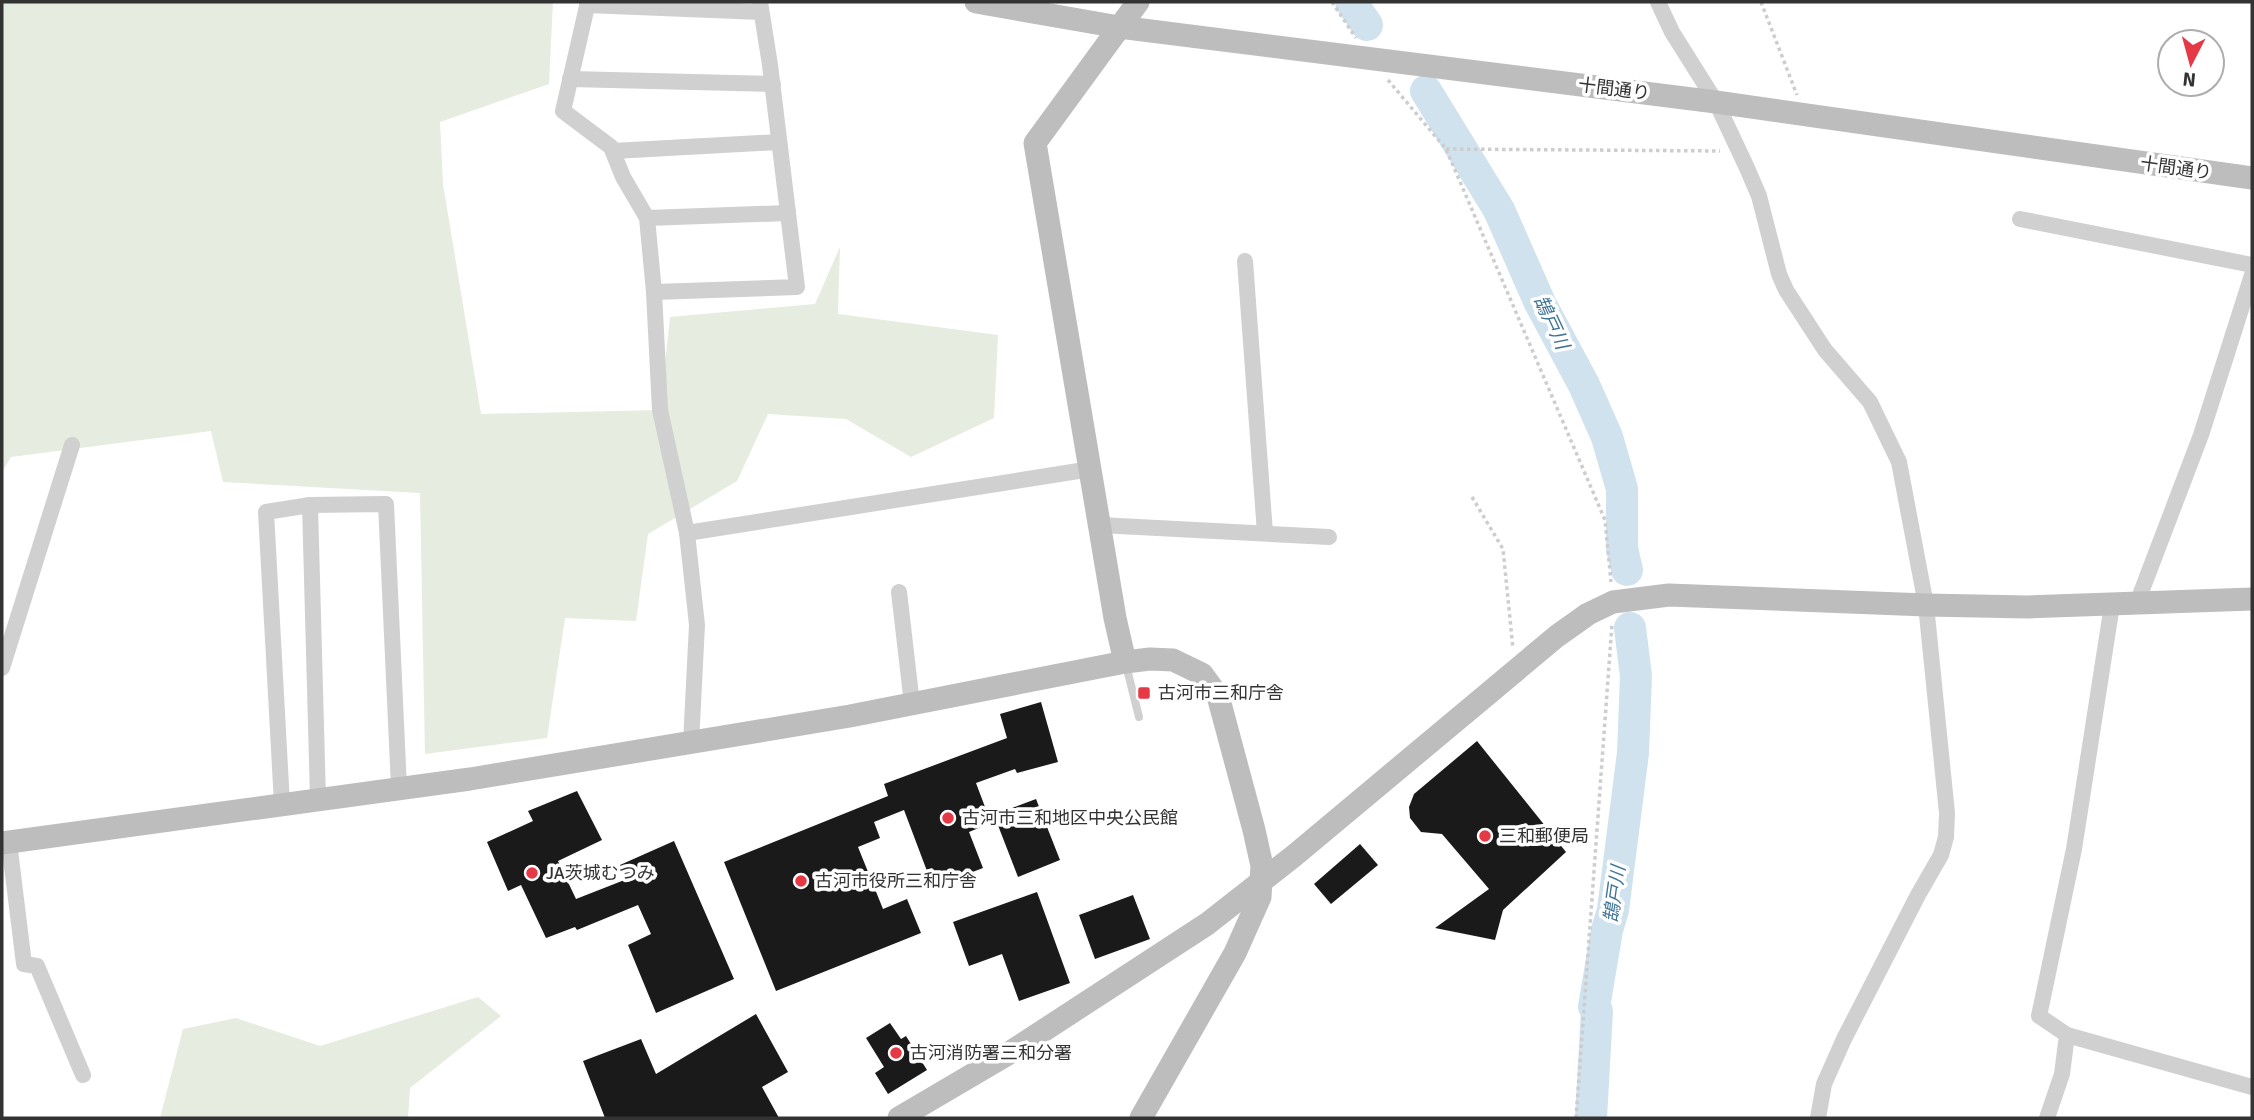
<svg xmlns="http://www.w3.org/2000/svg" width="2254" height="1120" font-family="Signika,'Noto Sans JP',sans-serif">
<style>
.green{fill:#e6ecdf}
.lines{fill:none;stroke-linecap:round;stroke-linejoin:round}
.river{stroke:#cfe2ee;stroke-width:32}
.building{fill:#1a1a1a}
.path{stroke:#cdcdcd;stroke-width:3.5;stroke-dasharray:3.5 3.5;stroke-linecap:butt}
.lane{stroke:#d0d0d0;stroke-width:8}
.street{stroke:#d0d0d0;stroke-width:16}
.secondary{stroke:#bdbdbd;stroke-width:23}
.poi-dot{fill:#e63946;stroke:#fff;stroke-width:2.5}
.labels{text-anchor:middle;stroke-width:7;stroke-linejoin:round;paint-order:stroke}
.street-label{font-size:18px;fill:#333;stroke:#fff}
.poi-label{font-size:18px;fill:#333;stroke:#fff;text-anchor:start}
.water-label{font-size:19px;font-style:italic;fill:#3f7597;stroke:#fff}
</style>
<rect width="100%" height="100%" fill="#fff"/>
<g class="green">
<polygon points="2,2 553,2 549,84 440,122 443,184 481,414 660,410 670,317 815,304 840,247 838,314 998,335 994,418 911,457 846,419 768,414 737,481 648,534 636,621 565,618 547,738 425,754 420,493 223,482 211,431 11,457 2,472"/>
<polygon points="478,997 501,1016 410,1088 408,1118 160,1118 183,1029 236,1018 320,1046"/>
</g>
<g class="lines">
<g class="river">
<polyline points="1351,2 1367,25"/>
<polyline points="1426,91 1499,210 1540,303 1584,385 1607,437 1622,489 1622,548 1627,570"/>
<polyline points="1591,1118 1597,1011 1594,1007 1607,930 1613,910 1633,753 1636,676 1630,628"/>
</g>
</g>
<g class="building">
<polygon points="1041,702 1058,762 1017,773 1015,769 976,783 991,823 969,832 983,868 933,887 904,810 874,822 880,838 858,847 883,909 907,899 921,933 776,991 724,862 888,796 884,784 1007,738 1000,714"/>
<polygon points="1477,741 1566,852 1503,910 1495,940 1435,928 1489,889 1442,834 1421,832 1410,818 1409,807 1414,794"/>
<polygon points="577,791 602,840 558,861 576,899 627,879 620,865 674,841 734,979 656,1013 628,945 651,934 638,905 577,930 575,927 546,938 521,885 508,891 487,842 533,821 528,811"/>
<polygon points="1036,799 1060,860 1018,877 994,815"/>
<polygon points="1360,844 1378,865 1331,904 1314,884"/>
<polygon points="1037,892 1070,983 1019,1001 1002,954 969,966 953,922"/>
<polygon points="1133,895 1150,939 1095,959 1079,915"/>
<polygon points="756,1014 788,1072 762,1087 779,1118 605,1118 583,1061 641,1039 656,1074"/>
<polygon points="890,1023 901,1039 906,1036 927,1070 888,1094 875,1073 884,1067 866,1038"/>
</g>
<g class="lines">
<g class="path">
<polyline points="1332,2 1356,38"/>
<polyline points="1761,2 1797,95"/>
<polyline points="1388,80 1446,149 1605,520 1611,582"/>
<polyline points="1446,149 1720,151"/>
<polyline points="1472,497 1503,549 1513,649"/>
<polyline points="1576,1118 1612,624"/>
</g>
<polyline class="lane" points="1126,665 1139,717"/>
<g class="street">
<polyline points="588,2 563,111 611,147 623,177 647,218 654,292 797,287 770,65 760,2"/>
<polyline points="1658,2 1672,32 1716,102 1747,168 1759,196 1779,274 1786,290 1825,350 1870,402 1899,462 1926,605 1947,813 1946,837 1941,855 1918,895 1844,1039 1824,1084 1818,1118"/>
<polyline points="587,5 761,12"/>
<polyline points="570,79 773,84"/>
<polyline points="613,151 779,142"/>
<polyline points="647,218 788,213"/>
<polyline points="2020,219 2252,265"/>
<polyline points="1245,261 1265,533"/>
<polyline points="654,292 660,410 687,533 697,625 691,743"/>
<polyline points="310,505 386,504 399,788"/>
<polyline points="1100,525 1329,537"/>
<polyline points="687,533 1091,469"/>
<polyline points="899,592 912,704"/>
<polyline points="2137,603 2201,435 2252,275"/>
<polyline points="2112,605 2074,849 2039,1016 2067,1035 2252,1087"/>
<polyline points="2,668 72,445"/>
<polyline points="282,804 266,512 310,505 318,799"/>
<polyline points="9,842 24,964 37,966 83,1075"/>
<polyline points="2047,1118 2062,1074 2067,1035"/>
</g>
<g class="secondary">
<polyline points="976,2 1119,27 1716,102 2252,178"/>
<polyline points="1125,662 1115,618 1035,143 1138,2"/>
<polyline points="2,843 470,779 850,716 1125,662 1150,659 1173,660 1202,674 1218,696 1254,830 1262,866 1260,897 1235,953 1141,1118"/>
<polyline points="899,1118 1006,1055 1207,924 1295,855 1557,636 1588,614 1613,602 1669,595 1926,605 2028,607 2252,599"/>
</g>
</g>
<g class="poi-dot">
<rect x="1137" y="686" width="14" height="14" rx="3.5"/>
<circle cx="948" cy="818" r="7"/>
<circle cx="1485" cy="836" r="7"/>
<circle cx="532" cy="873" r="7"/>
<circle cx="801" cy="881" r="7"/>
<circle cx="896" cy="1053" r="7"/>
</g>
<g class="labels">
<g class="street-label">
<text transform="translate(1614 89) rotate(7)" y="6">十間通り</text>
<text transform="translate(2176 168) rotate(8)" y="6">十間通り</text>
</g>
<g class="poi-label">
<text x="1158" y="699">古河市三和庁舎</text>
<text x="962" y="824">古河市三和地区中央公民館</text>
<text x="1499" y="842">三和郵便局</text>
<text x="546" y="879">JA茨城むつみ</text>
<text x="815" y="887">古河市役所三和庁舎</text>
<text x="910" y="1059">古河消防署三和分署</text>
</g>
<g class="water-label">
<text transform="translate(1552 322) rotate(65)" y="7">鵠戸川</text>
<text transform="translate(1614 894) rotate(-82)" y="7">鵠戸川</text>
</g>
</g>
<rect width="2254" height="1120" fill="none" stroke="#333333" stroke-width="7"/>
<g transform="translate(2191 63) rotate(186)"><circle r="33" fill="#ffffff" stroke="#adadad" stroke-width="2"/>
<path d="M0-5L12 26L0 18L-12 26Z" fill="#e63946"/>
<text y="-10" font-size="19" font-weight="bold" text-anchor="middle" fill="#333333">N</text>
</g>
</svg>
